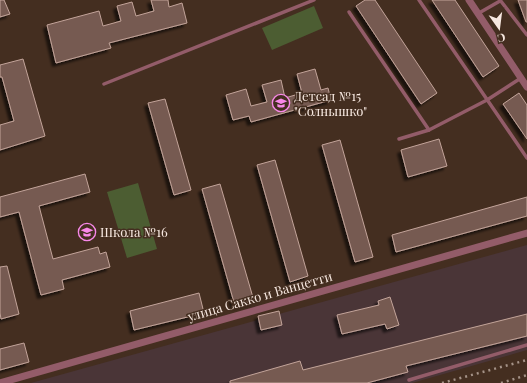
<svg xmlns="http://www.w3.org/2000/svg" width="527" height="383" font-family="'Playfair Display',serif">
<style>
.industrial{fill:#4a3537}
.green{fill:#4c5d32}
.building{fill:#765a51;stroke:#c3a49a;filter:url(#shadow)}
.lines{fill:none;stroke-linecap:round;stroke-linejoin:round}
.lane{stroke:#935c69;stroke-width:3.5}
.street{stroke:#935c69;stroke-width:7}
.rail{stroke:#a59388;stroke-width:2.5;stroke-dasharray:2 4;stroke-linecap:butt}
.labels{text-anchor:middle;stroke-width:3;stroke-linejoin:round;paint-order:stroke}
.poi-label{font-size:13px;fill:#f7e8e0;stroke:#442e20;text-anchor:start}
.street-label{font-size:13px;fill:#f7e8e0;stroke:#442e20}
</style>
<defs>
<filter id="shadow"><feDropShadow dx="-3.5" dy="3.5" stdDeviation="1" flood-color="#0009"/></filter>
</defs>
<rect width="100%" height="100%" fill="#442e20"/>
<polygon class="industrial" points="527,245 527,350 412,383 31,383"/>
<g class="green">
<polygon points="314,6 323,28 272,50 262,28"/>
<polygon points="138,183 157,249 127,258 107,192"/>
</g>
<g class="building">
<polygon points="0,0 4,0 10,14 0,17"/>
<polygon points="151,0 168,0 169,7 182,3 187,23 109,43 111,48 56,63 47,25 99,11 103,26 121,21 117,6 132,2 136,16 154,11"/>
<polygon points="365,0 375,0 437,93 421,104 356,6"/>
<polygon points="432,0 455,0 499,66 483,77"/>
<polygon points="518,0 527,0 527,22 526,22"/>
<polygon points="23,59 45,136 0,150 0,125 14,121 2,77 0,77 0,65"/>
<polygon points="315,69 321,90 328,88 331,100 251,122 249,116 233,120 226,95 246,89 251,106 267,102 262,85 281,80 285,98 302,93 297,74"/>
<polygon points="519,93 527,105 527,139 503,104"/>
<polygon points="165,99 191,190 174,195 148,103"/>
<polygon points="439,139 447,166 408,177 401,150"/>
<polygon points="340,140 373,257 355,262 322,145"/>
<polygon points="275,160 308,276 290,282 257,165"/>
<polygon points="85,174 90,192 39,206 53,259 98,247 100,254 106,252 110,267 62,280 64,289 41,295 19,212 0,217 0,197"/>
<polygon points="220,184 254,301 235,306 202,189"/>
<polygon points="527,197 527,216 396,252 392,235"/>
<polygon points="7,266 19,314 1,319 0,313 0,267"/>
<polygon points="199,293 204,313 134,330 130,311"/>
<polygon points="390,297 399,325 387,329 385,324 342,334 337,315 379,305 378,301"/>
<polygon points="279,311 282,325 261,330 258,316"/>
<polygon points="527,314 527,336 406,366 408,372 367,383 230,383 230,381 300,361 303,370"/>
<polygon points="24,343 29,362 0,370 0,349"/>
</g>
<g class="lines">
<g class="lane">
<polyline points="419,0 527,158"/>
<polyline points="500,0 527,35"/>
<polyline points="349,12 429,130"/>
<polyline points="479,13 500,1"/>
<polyline points="104,84 314,0"/>
<polyline points="399,139 429,130 487,100 521,78"/>
<polyline points="409,380 527,345"/>
</g>
<g class="street">
<polyline points="469,0 527,87"/>
<polyline points="0,383 527,233"/>
</g>
<g class="rail">
<polyline points="442,383 527,360"/>
<polyline points="501,383 527,375"/>
</g>
</g>
<defs>
<symbol id="school-ring" viewBox="-11 -11 22 22"><circle r="9.5" fill="#442e20" stroke="#f888e9" stroke-width="1.5"/><path d="M0-5L7-2L0 1L-7-2ZM-4 1L0 2.5L4 1V4Q0 6-4 4Z" fill="#f888e9"/></symbol>
</defs>
<g fill-rule="evenodd">
<use href="#school-ring" x="271" y="93" width="20" height="20"/>
<use href="#school-ring" x="77" y="222" width="20" height="20"/>
</g>
<g class="labels">
<g class="poi-label">
<text x="294" y="101">Детсад №15<tspan x="294" dy="15">"Солнышко"</tspan></text>
<text x="100" y="237">Школа №16</text>
</g>
<g class="street-label">
<text transform="translate(260 296) rotate(-16)" y="5">улица Сакко и Ванцетти</text>
</g>
</g>
<g transform="translate(499 28) rotate(166)" stroke="#442e20" stroke-width="3" paint-order="stroke">
<path d="M0-3L7 15L0 10L-7 15Z" fill="#f7e8e0"/>
<text y="-6" font-size="11" font-weight="bold" text-anchor="middle" fill="#f7e8e0">С</text>
</g>
</svg>
